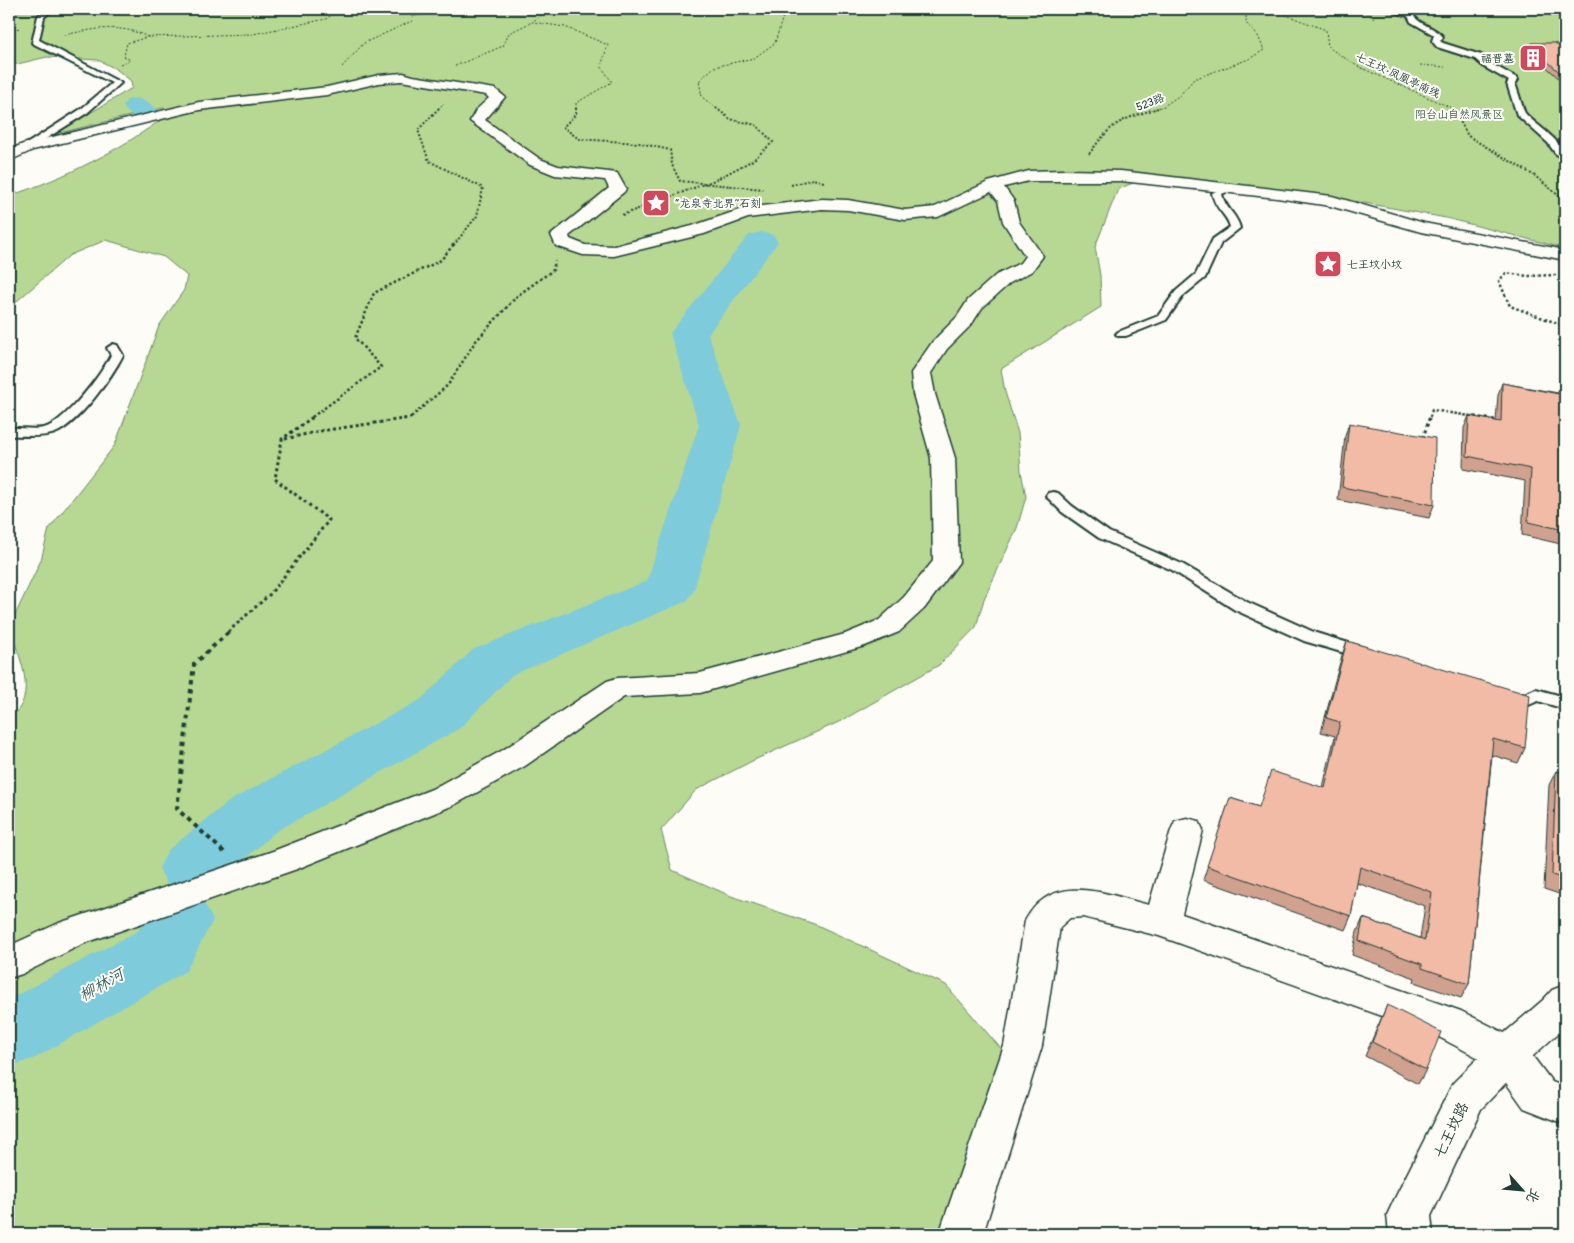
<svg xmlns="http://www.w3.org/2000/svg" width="1574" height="1243" font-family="Pangolin,'LXGW WenKai TC',sans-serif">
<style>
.green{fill:#b6d892;stroke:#6a8a63}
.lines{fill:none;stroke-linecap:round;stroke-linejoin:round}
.river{fill:#7ecbdc;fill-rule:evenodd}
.lane-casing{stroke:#1f3d34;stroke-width:4}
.street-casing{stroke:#1f3d34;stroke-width:3}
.secondary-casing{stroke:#1f3d34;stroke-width:3}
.path-far4{stroke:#1f3d34;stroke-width:1;stroke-dasharray:2 2;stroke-linecap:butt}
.path-far3{stroke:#1f3d34;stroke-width:2;stroke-dasharray:2 2;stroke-linecap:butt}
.path-far2{stroke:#1f3d34;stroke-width:2.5;stroke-dasharray:2.5 2.5;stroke-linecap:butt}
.path-far1{stroke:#1f3d34;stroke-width:3;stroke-dasharray:3 3;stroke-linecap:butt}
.path{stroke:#1f3d34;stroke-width:4;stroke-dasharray:4.5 4.5;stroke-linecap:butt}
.lane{fill:#fdfcf7;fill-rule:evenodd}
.street{fill:#fdfcf7;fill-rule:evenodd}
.secondary{fill:#fdfcf7;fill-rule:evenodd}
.wall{fill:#d0a18f;stroke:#1f3d34}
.building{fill:#f2bba6;stroke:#1f3d34}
.labels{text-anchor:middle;stroke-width:4;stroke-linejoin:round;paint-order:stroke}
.far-poi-label{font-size:11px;fill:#1f3d34;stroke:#fdfcf7;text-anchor:start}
.far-street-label{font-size:11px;fill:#1f3d34;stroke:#fdfcf7}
.far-park-label{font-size:11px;fill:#3d5c47;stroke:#fdfcf7}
.near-street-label{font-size:15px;fill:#1f3d34;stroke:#fdfcf7}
.near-water-label{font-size:16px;font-style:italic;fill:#37605e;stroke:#fdfcf7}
</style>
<rect width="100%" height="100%" fill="#fdfcf7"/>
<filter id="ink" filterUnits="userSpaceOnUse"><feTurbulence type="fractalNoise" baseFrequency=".02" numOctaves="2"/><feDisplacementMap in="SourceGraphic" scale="10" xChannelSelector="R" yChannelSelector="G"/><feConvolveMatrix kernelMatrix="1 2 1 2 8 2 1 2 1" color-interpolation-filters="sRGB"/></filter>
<g filter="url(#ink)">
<path class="green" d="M9,9H1565V254H1561L1563,248L1446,218L1365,203L1274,190L1143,179L1118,189L1095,247L1100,275L1101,307L1001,369L1005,392L1018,433L1021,471L1026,497L1017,528L984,599L976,627L939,665L841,721L752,761L696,790L661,830L672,870L731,896L817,925L946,985L1002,1050L999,1128L964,1234H9V718C40,698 19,655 9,628L41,560L49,529L115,445L159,326L184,290L187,276L164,257L106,240L70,255L9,308V196C67,177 121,150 170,113L168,109L163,108L55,134L132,88L131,81L116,69L98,60L47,57L9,66Z"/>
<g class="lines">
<g class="river">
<path d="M136,98C146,101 154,105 160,114L157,120C142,123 131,118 123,106L127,100Z"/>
<polygon points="761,232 773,235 778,242 708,334 741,425 694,590 687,601 512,675 460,728 275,832 214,886 191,893 168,886 159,868 168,850 231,800 420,700 474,649 647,581 699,425 670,333 749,235"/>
<polygon points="179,893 203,901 213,920 186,971 35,1058 9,1067 9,999 138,931 155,901"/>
</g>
<defs>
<g id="lane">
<polygon points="47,9 54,9 44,17 39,40 121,83 87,113 28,150 24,147 25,145 81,109 112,83 32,43 38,16"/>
<path d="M1387,9H1397L1413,14C1419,26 1435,26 1443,37L1440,41L1443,43L1481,55L1490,63L1517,78L1518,80L1515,84C1518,90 1523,110 1525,113C1537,127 1565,141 1565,160L1555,153L1548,143L1517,115L1507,84L1509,81L1484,67L1475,59L1437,47L1432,41L1434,35L1411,22L1408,16Z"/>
<path d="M1230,185L1235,188L1222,194C1225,209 1237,214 1240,228L1221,243L1205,278L1184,295L1166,320L1126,336H1118L1116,334L1118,332L1158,316L1176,291L1196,274L1213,239L1230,227C1227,214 1215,210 1212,193Z"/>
<path d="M113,344L117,345L123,355C112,377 78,424 55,433C41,438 23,435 9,436V428C20,427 36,431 47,427C68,418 101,375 111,355L107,348Z"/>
<polygon points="1053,492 1058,493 1072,506 1109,532 1182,564 1247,602 1316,633 1371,650 1373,654 1371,658 1365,659 1304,641 1235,610 1172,570 1099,538 1062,512 1046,496 1048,493"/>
<polygon points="1536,689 1565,697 1565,709 1538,701 1522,708 1505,702 1502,698 1505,694 1511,692 1521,695"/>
</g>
<g id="street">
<polygon points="403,73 413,76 495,89 505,97 485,120 540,159 558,166 617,173 626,189 624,192 569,236 570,239 585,245 614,246 692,226 745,208 822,199 848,200 905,210 935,207 988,182 1029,171 1063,170 1121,171 1332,196 1424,223 1565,250 1565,260 1421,232 1330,206 1277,198 1121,181 1029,181 1004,187 1014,201 1019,222 1043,256 1032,271 1010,283 982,308 971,325 947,349 931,373 935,394 955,458 959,562 924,609 899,632 865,646 700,693 624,697 525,766 454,805 297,869 85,943 22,974 9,978 9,946 59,923 273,851 432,789 503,750 607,681 617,678 700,673 845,634 879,620 904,597 933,561 931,458 913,394 911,373 933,341 957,317 968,300 996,275 1020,263 1025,256 1003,222 998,201 991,192 938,217 905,220 848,210 822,209 748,218 704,234 614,256 583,255 556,246 551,235 609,188 605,180 555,175 530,165 470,121 476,110 489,98 486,95 401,81 379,83 327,95 199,110 33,150 9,161 9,150 23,144 199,102 327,87 379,75"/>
<path d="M1187,818L1199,821L1203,830L1182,914L1461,1011L1522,1042L1552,1082L1565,1087V1124L1524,1108L1494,1066L1435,1035L1159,936L1083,917L1070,918L1060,927L1042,1046L983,1234H939L1004,1046L1025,921C1052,870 1106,894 1149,905L1171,830L1175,821Z"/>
</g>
<polygon id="secondary" points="1565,985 1565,1027 1522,1066 1481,1109 1431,1216 1433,1234 1389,1234 1387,1215 1394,1200 1453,1083 1494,1042 1543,1000 1552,990"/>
</defs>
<use href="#lane" class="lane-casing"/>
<use href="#street" class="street-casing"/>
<use href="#secondary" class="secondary-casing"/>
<g class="path-far4">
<polyline points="507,9 537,9 546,12 532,22 565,27 608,45 601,66 612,82 576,103 576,109"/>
<polyline points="1270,9 1326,30 1328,47 1357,66 1454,109"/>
<polyline points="1367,9 1366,11 1374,19"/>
<polyline points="1510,9 1532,11 1565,18"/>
<polyline points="546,12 588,9"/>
<polyline points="413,16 414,9"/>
<polyline points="9,17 18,11 26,10"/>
<polyline points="9,30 20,28"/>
<path d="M64,35C93,29 120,23 148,37"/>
<polyline points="120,64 130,60 124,56 127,43 148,37 253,34 326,19 340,9"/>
<polyline points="1420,65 1445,67"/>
<polyline points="455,66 503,46 509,33 532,22"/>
<polyline points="342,67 364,43 412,21 413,16 469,9"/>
<polyline points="438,109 444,103"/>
<polyline points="717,109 702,97 699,81 714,67 754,58 775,43 783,16 775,9"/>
<polyline points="1155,109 1164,106 1180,95 1194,79 1249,59 1264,50 1258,36 1246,23 1246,9"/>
</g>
<g class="path-far3">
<polyline points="439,108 418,130 429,161 483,188 477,216 453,246"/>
<polyline points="576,108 576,114 563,127 579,139 639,143 670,150 672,165 680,181 763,189"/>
<polyline points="1453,108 1468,136 1535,176 1565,201"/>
<path d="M1089,154C1114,120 1119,121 1158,108"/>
<polyline points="791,185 813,179 824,182"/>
<polyline points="622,215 715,180 753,160 773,142 756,125 730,119 716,108"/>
</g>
<g class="path-far2">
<polyline points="1556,275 1528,276 1506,273 1499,281 1510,306 1565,326"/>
<polyline points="312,417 381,367 355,338 374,293 441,260 454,244"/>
<polyline points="411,417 448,385 475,342 517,296 553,270 555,261"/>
<polyline points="1430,417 1432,410 1476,417"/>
</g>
<g class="path-far1">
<polyline points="1468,416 1501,421"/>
<polyline points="1423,438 1430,416"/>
<polyline points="285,439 320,431 410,418 413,416"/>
<polyline points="228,632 270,594 329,520 275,479 282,439 314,416"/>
</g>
<polyline class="path" points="224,852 177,809 194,664 230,631"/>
<use href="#lane" class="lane"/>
<use href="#street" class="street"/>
<use href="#secondary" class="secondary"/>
</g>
<g class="wall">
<polygon points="1530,46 1565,50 1565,84 1528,50"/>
<polygon points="1502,383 1558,393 1559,390 1565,391 1565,545 1522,535 1525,481 1463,469 1464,428 1469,416 1496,421 1498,395"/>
<polygon points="1349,423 1434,505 1429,518 1338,500 1345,436"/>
<polygon points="1347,641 1525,748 1518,763 1492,755 1469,984 1461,998 1414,982 1415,978 1352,955 1357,932 1363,918 1420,938 1425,906 1357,883 1351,916 1345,930 1203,880 1230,798 1259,807 1323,787 1335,736 1321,732 1342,655"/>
<polygon points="1565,757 1565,896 1544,889 1549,785 1556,771 1565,773"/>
<polygon points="1387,1005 1426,1070 1418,1084 1365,1056"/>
</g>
<g class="building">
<polygon points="1532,43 1555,43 1565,50 1565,77 1530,46"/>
<polygon points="1502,383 1559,394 1559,390 1565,391 1565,530 1528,522 1531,469 1467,456 1469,416 1501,422"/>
<polygon points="1349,423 1435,438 1434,505 1342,487"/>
<polygon points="1347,641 1530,695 1525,748 1493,739 1469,984 1422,968 1422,964 1359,941 1363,918 1425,940 1432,892 1360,867 1351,916 1207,866 1230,798 1259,807 1271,771 1325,788 1340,722 1326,718"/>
<polygon points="1556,771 1565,773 1565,879 1552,875"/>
<polygon points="1387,1005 1441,1032 1426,1070 1372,1042"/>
</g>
</g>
<defs>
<symbol id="building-square" viewBox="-11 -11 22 22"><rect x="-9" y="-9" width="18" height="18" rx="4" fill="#d1495b" stroke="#fdfcf7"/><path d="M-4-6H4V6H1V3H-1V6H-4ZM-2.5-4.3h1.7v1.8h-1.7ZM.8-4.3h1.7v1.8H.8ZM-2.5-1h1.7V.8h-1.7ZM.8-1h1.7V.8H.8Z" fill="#fff"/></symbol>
<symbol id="sight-square" viewBox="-11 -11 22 22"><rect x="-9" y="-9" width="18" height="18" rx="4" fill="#d1495b" stroke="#fdfcf7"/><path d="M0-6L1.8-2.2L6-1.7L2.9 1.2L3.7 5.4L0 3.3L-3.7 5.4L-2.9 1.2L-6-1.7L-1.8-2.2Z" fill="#fff"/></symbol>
</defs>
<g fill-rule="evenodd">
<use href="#building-square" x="1517" y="42" width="32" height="32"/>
<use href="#sight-square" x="640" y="187" width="32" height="32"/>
<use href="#sight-square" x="1312" y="248" width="32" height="32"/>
</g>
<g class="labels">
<g class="far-poi-label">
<text x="1514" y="62" text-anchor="end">福晋墓</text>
<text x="675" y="207">“龙泉寺北界”石刻</text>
<text x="1347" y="268">七王坟小坟</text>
</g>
<g class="far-street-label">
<text transform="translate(1398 75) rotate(25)" y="4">七王坟·凤凰亭南线</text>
<text transform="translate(1150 102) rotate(-22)" y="4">523路</text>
</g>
<g class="far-park-label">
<text x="1459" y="118">阳台山自然风景区</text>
</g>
<g class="near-street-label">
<text transform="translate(1451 1130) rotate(-64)" y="5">七王坟路</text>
</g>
<g class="near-water-label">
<text transform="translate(101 984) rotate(-29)" y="6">柳林河</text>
</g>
</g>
<rect width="1574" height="1243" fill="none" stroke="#fdfcf7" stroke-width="30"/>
<rect x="15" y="15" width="1544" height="1213" fill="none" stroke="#1f3d34" stroke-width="2" filter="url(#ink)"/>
<g transform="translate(1522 1190) rotate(117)" stroke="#fdfcf7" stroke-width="4" paint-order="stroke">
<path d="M0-4L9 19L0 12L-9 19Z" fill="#1f3d34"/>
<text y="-8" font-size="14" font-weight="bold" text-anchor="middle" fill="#1f3d34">北</text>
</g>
</svg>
